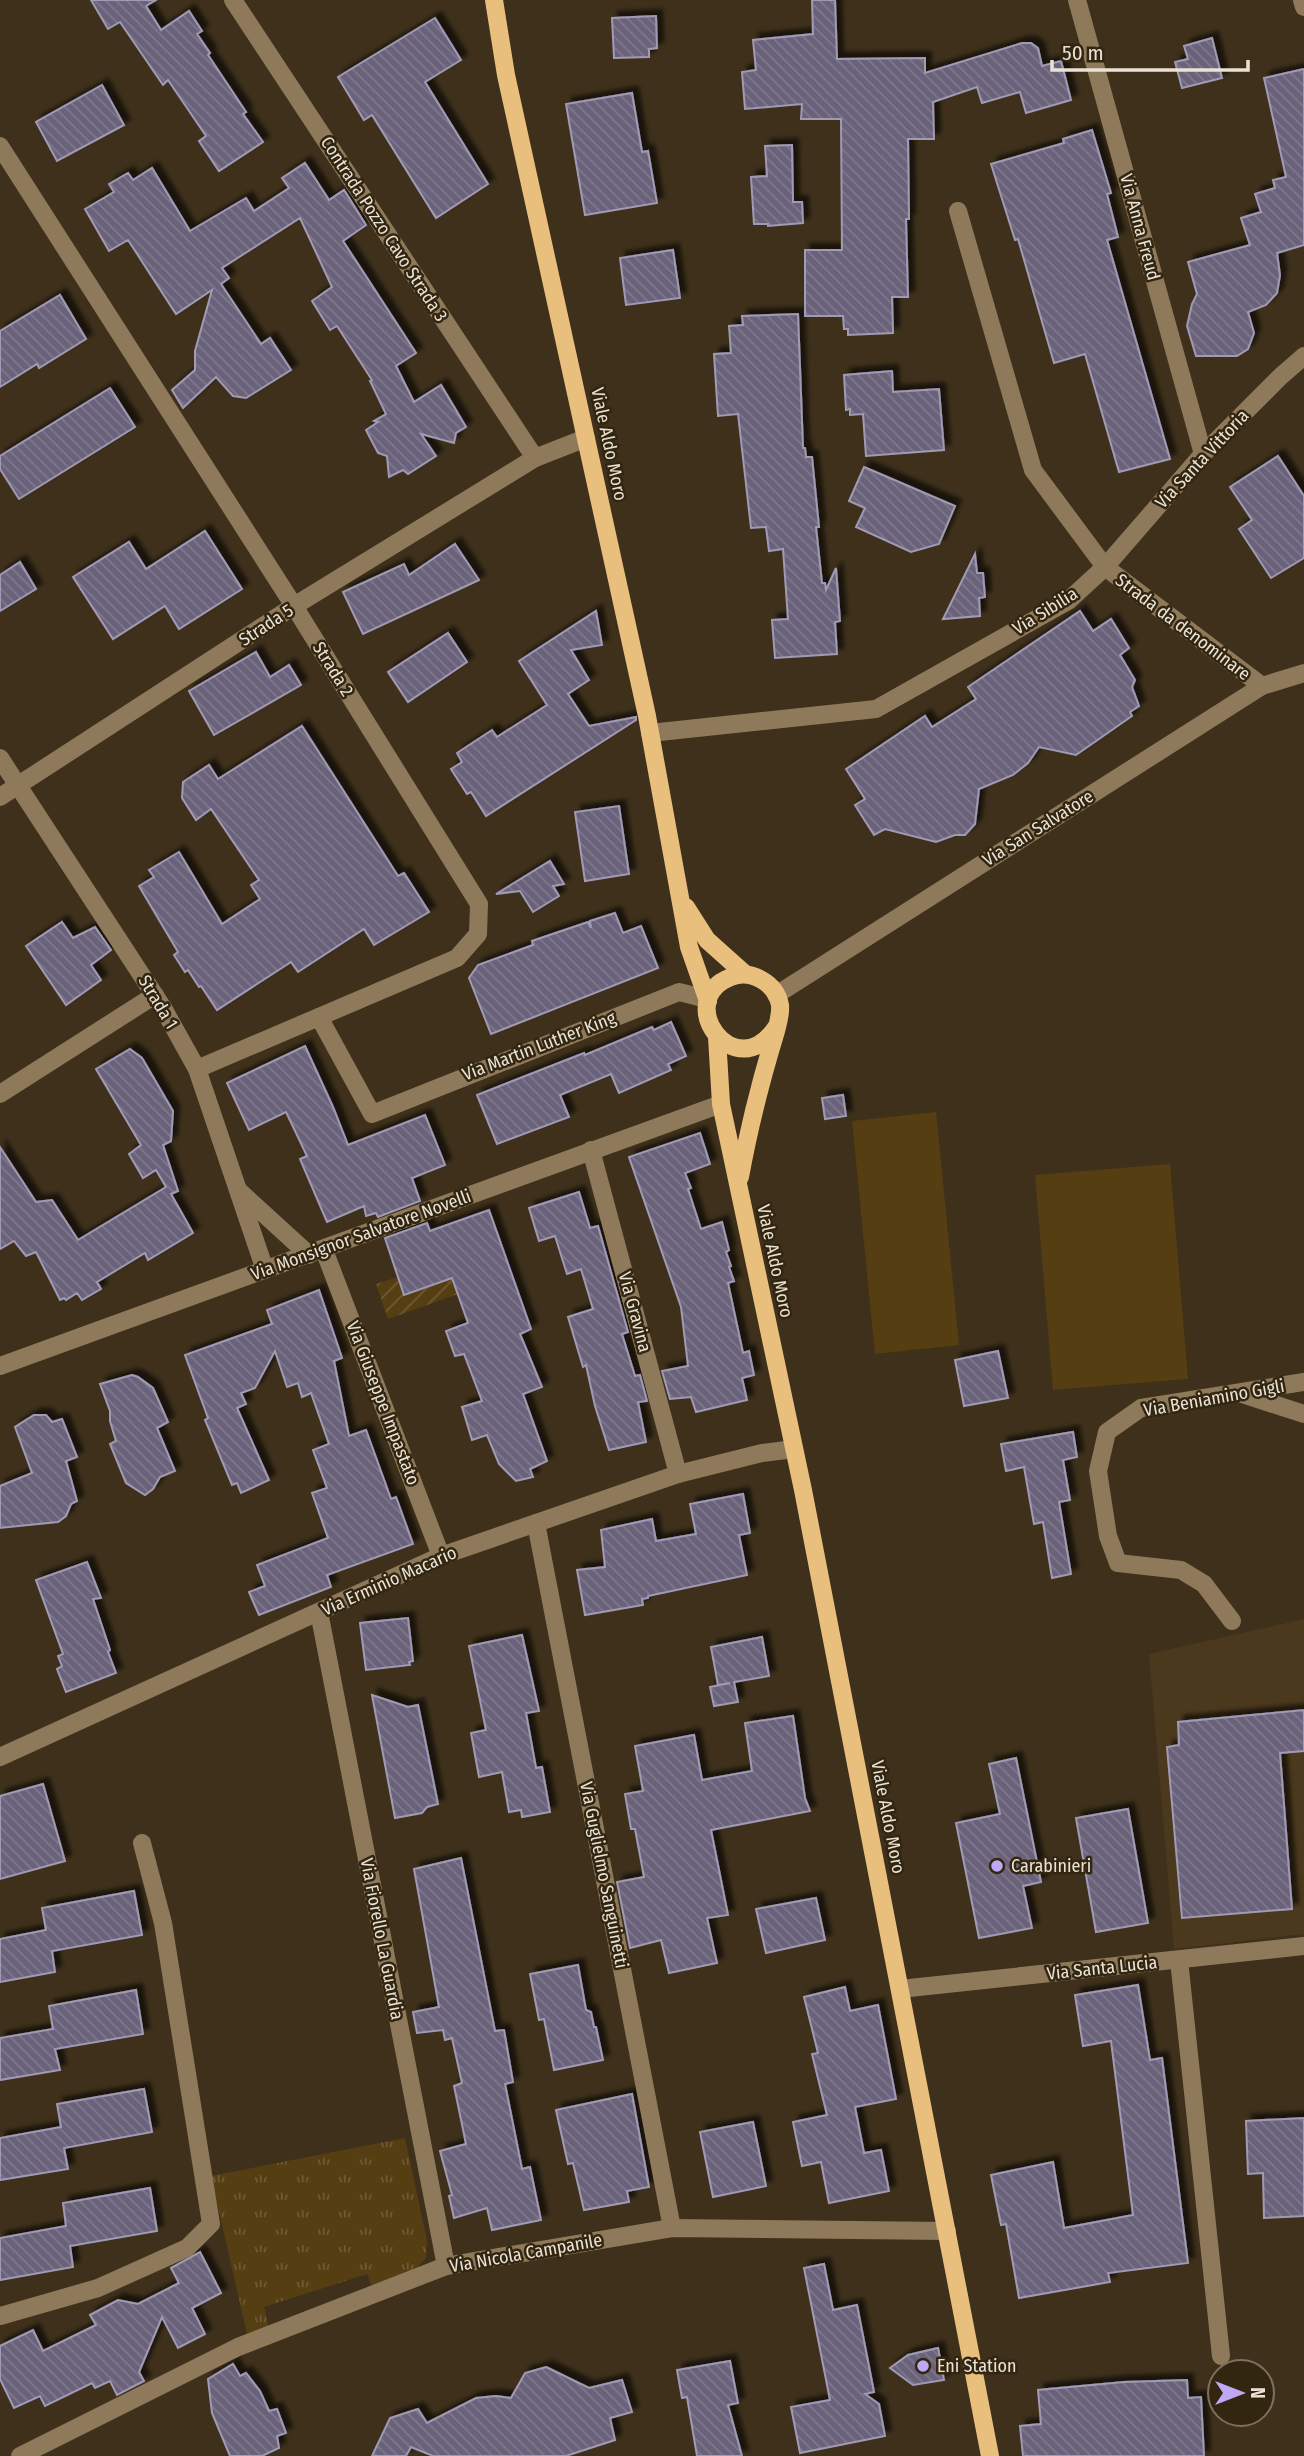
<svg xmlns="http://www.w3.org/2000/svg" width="1304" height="2456" font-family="'Fira Sans Condensed',sans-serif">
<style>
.built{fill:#4b391d}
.grass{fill:url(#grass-tufts)}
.garden{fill:url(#garden-furrows)}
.pitch{fill:#563e13}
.building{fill:url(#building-back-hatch);stroke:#a19ab5;stroke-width:2;filter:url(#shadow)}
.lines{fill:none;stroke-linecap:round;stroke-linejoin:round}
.minor{stroke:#8e7a5b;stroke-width:18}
.major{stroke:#e9bf7e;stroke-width:18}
.poi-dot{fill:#bfa8f4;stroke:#332611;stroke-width:2.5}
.labels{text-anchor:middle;stroke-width:5;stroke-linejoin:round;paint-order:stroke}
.street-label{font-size:18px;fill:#eae2d5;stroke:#332611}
.poi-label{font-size:18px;fill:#eae2d5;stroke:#332611;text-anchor:start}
</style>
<defs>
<pattern id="grass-tufts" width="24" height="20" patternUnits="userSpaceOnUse" patternTransform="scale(1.75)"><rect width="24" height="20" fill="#563e13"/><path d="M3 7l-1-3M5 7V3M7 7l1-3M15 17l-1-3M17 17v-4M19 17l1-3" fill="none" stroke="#6e5a34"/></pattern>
<pattern id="garden-furrows" width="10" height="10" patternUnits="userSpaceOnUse" patternTransform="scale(1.75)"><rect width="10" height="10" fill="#563e13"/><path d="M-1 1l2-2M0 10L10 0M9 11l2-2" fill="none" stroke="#6e5a34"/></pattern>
<pattern id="building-back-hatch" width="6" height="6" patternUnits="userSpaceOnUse" patternTransform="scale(1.75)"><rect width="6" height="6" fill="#69627a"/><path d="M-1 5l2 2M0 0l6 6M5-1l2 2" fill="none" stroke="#7f788c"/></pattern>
<filter id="shadow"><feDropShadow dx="6" dy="-6" stdDeviation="2" flood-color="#0009"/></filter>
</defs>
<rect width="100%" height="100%" fill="#3e301b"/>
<polygon class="built" points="1304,1619 1304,1934 1174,1949 1149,1654"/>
<polygon class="grass" points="405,2138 427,2241 426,2258 416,2269 372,2287 367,2274 264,2307 269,2328 247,2334 211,2176"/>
<polygon class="garden" points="398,1277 404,1295 452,1278 458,1294 388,1319 376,1284"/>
<g class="pitch">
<polygon points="936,1112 959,1345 875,1354 852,1121"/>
<polygon points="1170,1164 1188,1379 1053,1390 1035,1175"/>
</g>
<g class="building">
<polygon points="91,0 156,0 146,6 161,30 189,11 202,31 197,34 210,53 208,55 246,112 243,114 263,142 219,171 199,141 206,136 168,80 163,85 120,22 108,29"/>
<polygon points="812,0 835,0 837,59 925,58 925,73 1022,43 1031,43 1038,48 1042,66 1061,61 1071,100 1026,113 1020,92 982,103 977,87 933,102 934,139 908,139 909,219 906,219 908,297 892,297 893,333 848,335 848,329 844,329 843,316 805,316 805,250 842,250 841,119 801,119 802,104 745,109 742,72 756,70 753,40 813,34"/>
<polygon points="656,16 657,48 649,49 649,57 614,58 612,18"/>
<polygon points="435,18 461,60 425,82 488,184 436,218 372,115 364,120 338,77"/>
<polygon points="1212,38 1222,78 1182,88 1175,62 1188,59 1184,46"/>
<polygon points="1304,69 1304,245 1277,253 1280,275 1277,293 1266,305 1248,312 1254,333 1248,349 1237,356 1196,356 1187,326 1192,304 1197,294 1188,262 1250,245 1241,218 1261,212 1255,194 1275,188 1273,180 1286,177 1264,78"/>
<polygon points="102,85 124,125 57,161 36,122"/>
<polygon points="632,93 642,152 648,151 657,203 585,215 566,104"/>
<polygon points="1092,130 1111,193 1107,194 1118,237 1107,240 1170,459 1119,472 1085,354 1054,363 1018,239 1015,240 991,164 1064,143 1063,139"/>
<polygon points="792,145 793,202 802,202 803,223 768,226 768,224 754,224 751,177 767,176 765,146"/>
<polygon points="305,163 329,200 344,190 366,225 343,241 416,353 396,366 414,402 441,385 466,427 456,433 454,443 421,434 436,456 408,474 403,470 389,477 387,456 378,453 366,430 378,422 374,421 386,414 370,381 372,380 337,326 330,330 312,301 332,287 300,218 222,268 229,278 221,284 261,344 270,338 291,370 246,398 233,396 216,377 183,408 172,390 195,370 195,351 212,290 176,314 128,240 109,251 85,209 114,192 109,184 128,173 133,180 152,168 190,231 246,198 254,211 289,188 282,178"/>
<polygon points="673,250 680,298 626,305 620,258"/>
<polygon points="60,295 86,339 39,368 37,364 0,387 0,331"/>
<polygon points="798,314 803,448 805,448 806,457 812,457 819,527 816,527 822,583 825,583 826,590 836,568 840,621 835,622 837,654 775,658 772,620 788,619 783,549 769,551 766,527 751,528 738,414 718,416 714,354 731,353 729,326 743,325 742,316"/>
<polygon points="892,371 893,392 939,389 944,450 866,456 863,414 850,415 850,409 846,410 844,375"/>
<polygon points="110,388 135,427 19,499 0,469 0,456"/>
<polygon points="1278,456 1304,496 1304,558 1271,578 1239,529 1252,520 1230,487"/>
<polygon points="864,467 955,506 939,544 911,552 856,527 865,508 849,501"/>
<polygon points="205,531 242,589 179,629 165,606 113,639 73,577 129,542 146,569"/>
<polygon points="455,544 479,580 363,634 343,592 404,564 409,575"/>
<polygon points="975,554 977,573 983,573 985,597 979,598 980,616 943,619"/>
<polygon points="20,562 36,589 0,611 0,575"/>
<polygon points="596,611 602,645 571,650 589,680 568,694 589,726 636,717 636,720 486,816 471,792 467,794 451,769 462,762 457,753 492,730 497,737 547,705 519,661"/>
<polygon points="1080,611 1093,631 1111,619 1129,648 1120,655 1135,680 1132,687 1139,706 1130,712 1132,716 1076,755 1039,747 1028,763 1013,775 979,789 975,824 965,835 955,835 936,842 885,829 874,835 855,805 865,799 846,769 925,716 932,727 976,699 968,687"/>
<polygon points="448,633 467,662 408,702 388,672"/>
<polygon points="256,652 270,677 289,665 301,685 214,735 189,691"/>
<polygon points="302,726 398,876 404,873 429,912 374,945 364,929 298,972 291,962 217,1010 201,986 199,987 188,970 185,972 174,955 178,952 139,886 154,877 149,870 179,852 222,924 260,899 251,885 259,880 211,809 196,820 182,798 183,782 209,765 218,779"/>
<polygon points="619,806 629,874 585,881 575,812"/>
<polygon points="550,861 564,884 553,886 559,896 533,912 520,891 496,894"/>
<polygon points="615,913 623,933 641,926 658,968 491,1034 469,978 478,965 533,945 532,941 588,922 591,928 590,921"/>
<polygon points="62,922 73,938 95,927 111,950 91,965 101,980 66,1005 26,946"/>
<polygon points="671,1022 686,1056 668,1064 671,1070 619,1093 611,1074 560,1095 569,1117 497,1144 477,1095 584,1053 585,1055 652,1027 654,1030"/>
<polygon points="305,1046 333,1107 348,1145 425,1115 445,1165 412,1178 420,1201 378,1217 376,1213 366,1216 364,1206 327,1222 300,1159 307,1156 286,1112 249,1130 227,1083"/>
<polygon points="130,1049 142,1058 173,1111 171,1141 163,1145 178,1191 171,1194 193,1233 148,1260 145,1253 97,1282 101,1289 82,1300 77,1293 66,1300 64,1298 60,1300 36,1252 26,1256 14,1241 0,1249 0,1147 36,1202 52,1200 78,1240 166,1187 156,1170 143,1178 129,1154 141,1145 96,1069"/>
<polygon points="843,1095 846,1116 825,1119 822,1098"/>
<polygon points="700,1133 710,1164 685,1173 691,1188 688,1189 701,1229 722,1222 729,1250 726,1252 731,1266 729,1267 734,1281 728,1283 743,1353 749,1351 754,1375 742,1378 747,1400 696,1412 691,1397 670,1399 662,1371 688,1366 681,1307 629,1157"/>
<polygon points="579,1192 590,1228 598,1226 628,1332 622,1334 635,1376 640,1375 647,1401 638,1402 646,1442 609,1450 595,1406 586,1365 583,1367 568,1317 593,1309 581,1269 567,1274 555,1236 539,1241 529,1208"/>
<polygon points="489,1210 531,1329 520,1334 542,1387 523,1394 547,1461 530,1469 533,1477 516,1481 499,1464 487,1435 472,1440 462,1407 482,1401 464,1354 455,1356 446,1331 468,1323 452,1278 404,1295 385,1238 427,1223 430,1231"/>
<polygon points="319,1290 342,1358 334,1361 349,1436 366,1430 391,1499 396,1497 413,1544 327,1575 331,1587 259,1615 249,1592 265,1586 257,1565 328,1538 312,1493 327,1488 313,1450 329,1444 311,1393 302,1397 298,1383 287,1387 275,1351 255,1388 241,1393 246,1404 237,1408 269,1480 241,1493 237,1483 232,1485 205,1420 208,1418 185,1355 272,1324 267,1310"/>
<polygon points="998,1351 1008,1398 964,1406 955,1360"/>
<polygon points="132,1375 138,1377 153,1388 168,1422 157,1428 175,1471 160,1477 153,1489 145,1495 126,1483 110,1444 116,1441 110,1421 110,1411 100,1384"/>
<polygon points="34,1415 46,1415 52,1422 62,1419 77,1457 66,1461 77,1501 71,1504 66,1516 58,1522 0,1528 0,1486 32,1473 15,1427"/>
<polygon points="1073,1432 1077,1457 1063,1460 1070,1500 1059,1502 1071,1574 1052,1578 1043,1522 1034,1524 1024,1467 1006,1471 1001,1444"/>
<polygon points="743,1494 750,1533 739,1535 747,1575 648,1596 648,1598 642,1599 643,1605 585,1615 577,1570 605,1567 601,1530 652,1519 656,1541 696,1534 690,1504"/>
<polygon points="87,1562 101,1598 93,1599 110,1650 108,1652 116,1673 66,1692 57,1669 62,1666 58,1656 63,1654 36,1580"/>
<polygon points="408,1618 413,1661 409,1662 410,1665 366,1670 360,1623"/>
<polygon points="522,1635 539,1711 526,1713 536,1768 542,1767 550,1812 522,1817 521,1810 509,1812 502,1772 479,1777 471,1733 486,1730 469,1646"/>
<polygon points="762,1637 769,1676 734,1682 738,1702 714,1706 710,1687 730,1683 718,1685 711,1647"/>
<polygon points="372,1695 408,1707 418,1705 438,1804 427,1807 422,1813 395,1818"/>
<polygon points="1304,1710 1304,1751 1280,1753 1292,1909 1182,1918 1167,1747 1179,1745 1178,1722"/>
<polygon points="793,1716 805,1798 810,1811 711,1830 728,1915 707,1918 717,1963 669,1973 661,1940 630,1948 617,1882 644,1877 635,1829 631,1829 625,1794 643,1791 635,1746 694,1735 702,1780 752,1771 745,1723"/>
<polygon points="1016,1758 1041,1882 1023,1886 1032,1928 979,1938 956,1823 1000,1814 989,1764"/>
<polygon points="43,1784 65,1861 0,1879 0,1796"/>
<polygon points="1128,1809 1148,1923 1096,1932 1076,1818"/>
<polygon points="461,1858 495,2031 504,2030 513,2082 505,2084 522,2169 530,2167 541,2220 492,2230 487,2208 454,2218 449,2196 452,2195 440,2151 466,2144 454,2086 462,2083 452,2038 445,2040 443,2030 417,2033 413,2012 439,2007 414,1869"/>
<polygon points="134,1891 142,1935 52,1951 55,1972 0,1982 0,1939 46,1930 42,1908"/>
<polygon points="816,1898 825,1940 766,1953 756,1909"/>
<polygon points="578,1965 586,2010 591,2012 594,2027 596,2027 603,2060 554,2070 544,2019 539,2020 530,1974"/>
<polygon points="1138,1985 1150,2060 1162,2058 1188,2263 1108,2273 1110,2282 1019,2298 1006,2224 1001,2225 991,2175 1053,2162 1064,2228 1133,2215 1111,2041 1083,2046 1075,1995"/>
<polygon points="845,1987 850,2011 878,2005 896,2099 855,2107 864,2153 881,2150 889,2191 829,2203 821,2162 802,2166 793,2122 827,2115 812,2054 818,2053 804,1997"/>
<polygon points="136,1990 143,2034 55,2049 60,2070 0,2080 0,2038 53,2029 49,2006"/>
<polygon points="144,2089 152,2132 64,2148 68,2169 0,2180 0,2138 61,2127 57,2104"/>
<polygon points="632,2094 649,2187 627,2191 629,2202 584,2210 573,2163 568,2164 556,2110"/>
<polygon points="1304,2118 1304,2216 1264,2218 1263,2173 1248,2174 1246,2121"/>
<polygon points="753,2122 766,2186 713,2197 700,2132"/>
<polygon points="150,2188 157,2231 70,2246 73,2267 0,2280 0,2238 66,2226 63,2203"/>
<polygon points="200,2252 221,2293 192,2308 205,2334 178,2348 162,2317 139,2372 144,2381 117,2395 110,2381 95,2388 92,2383 45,2406 40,2396 14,2408 0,2379 0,2346 33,2330 43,2351 96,2325 90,2315 118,2300 138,2304 179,2283 171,2268"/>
<polygon points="824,2264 833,2310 857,2305 874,2392 865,2394 879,2404 885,2436 800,2453 791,2407 830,2400 804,2268"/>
<polygon points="938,2348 944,2380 913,2385 890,2368 908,2355"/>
<polygon points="730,2361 738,2403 728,2405 742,2456 697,2456 687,2397 682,2398 677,2370"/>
<polygon points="233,2364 240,2376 246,2373 260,2391 269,2411 277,2409 286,2433 277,2436 279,2448 262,2456 230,2456 212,2413 208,2379"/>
<polygon points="546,2367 589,2388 622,2380 632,2412 610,2418 615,2440 566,2456 433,2456 411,2447 406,2456 372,2456 390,2418 418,2409 427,2423 476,2398 496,2396 511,2398 525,2373"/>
<polygon points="1187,2380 1188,2398 1201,2397 1204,2456 1023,2456 1020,2426 1041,2424 1038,2390 1124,2382"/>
</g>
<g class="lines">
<g class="minor">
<polyline points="233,0 535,458"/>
<polyline points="1077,0 1203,454"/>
<polyline points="1302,0 1304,7"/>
<polyline points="0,146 294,606 479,904 478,934 457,958 197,1069"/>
<polyline points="958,211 1033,470 1105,567 1262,686"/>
<polyline points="650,733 876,709 1068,601 1105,567 1203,454 1281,376 1304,356"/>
<polyline points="0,758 163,1008 197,1069 265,1270"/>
<polyline points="0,797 294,606 535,458 586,438"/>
<polyline points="776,995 1262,686 1304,673"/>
<polyline points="319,1017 372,1114 679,992 707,999"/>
<polyline points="0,1094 155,995"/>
<polyline points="591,1150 678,1474"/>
<polyline points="239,1191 309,1255"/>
<polyline points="324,1250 441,1556"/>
<polyline points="0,1366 721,1104"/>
<polyline points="1242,1394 1304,1414"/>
<polyline points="536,1523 672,2228"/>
<polyline points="319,1612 446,2266"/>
<polyline points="1232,1621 1204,1584 1181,1570 1118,1563 1108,1536 1098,1471 1107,1432 1141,1408 1304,1382"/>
<polyline points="0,1757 441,1556 678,1474 762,1453 794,1449"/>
<polyline points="1179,1960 1221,2356"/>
<polyline points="900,1989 1304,1946"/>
<polyline points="0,2316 98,2288 187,2248 211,2224 163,1923 142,1843"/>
<polyline points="20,2456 238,2347 446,2266 672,2228 947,2231"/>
</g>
<g class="major">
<polyline points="494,0 506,75 647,716 689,947 708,1001"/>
<polyline points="686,907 707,940 745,974"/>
<polyline points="717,1037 721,1104 803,1490 990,2456"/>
<path d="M740,1177C749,1127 761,1080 776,1031C778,1023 781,1014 780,1005C776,983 751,969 731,977C671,1000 736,1090 777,1026"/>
</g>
</g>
<g class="poi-dot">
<circle cx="997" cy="1866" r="7"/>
<circle cx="923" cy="2366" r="7"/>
</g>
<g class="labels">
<g class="street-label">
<text transform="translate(1140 227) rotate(75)" y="6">Via Anna Freud</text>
<text transform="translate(384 229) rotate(57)" y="6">Contrada Pozzo Cavo Strada 3</text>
<text transform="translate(609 444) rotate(78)" y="6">Viale Aldo Moro</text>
<text transform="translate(1202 459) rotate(-47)" y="6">Via Santa Vittoria</text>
<text transform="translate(1045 611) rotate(-32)" y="6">Via Sibilia</text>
<text transform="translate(266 625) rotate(-33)" y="6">Strada 5</text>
<text transform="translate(1183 627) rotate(37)" y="6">Strada da denominare</text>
<text transform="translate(333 669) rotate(58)" y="6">Strada 2</text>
<text transform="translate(1038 828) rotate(-32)" y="6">Via San Salvatore</text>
<text transform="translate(158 1002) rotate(59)" y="6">Strada 1</text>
<text transform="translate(539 1046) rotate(-21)" y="6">Via Martin Luther King</text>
<text transform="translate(361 1235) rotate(-20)" y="6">Via Monsignor Salvatore Novelli</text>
<text transform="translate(775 1261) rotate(78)" y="6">Viale Aldo Moro</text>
<text transform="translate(635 1312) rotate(75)" y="6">Via Gravina</text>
<text transform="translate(1214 1398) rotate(-10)" y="6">Via Beniamino Gigli</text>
<text transform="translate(383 1403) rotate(69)" y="6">Via Giuseppe Impastato</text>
<text transform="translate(389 1581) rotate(-24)" y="6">Via Erminio Macario</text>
<text transform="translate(888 1817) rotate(79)" y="6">Viale Aldo Moro</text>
<text transform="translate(604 1875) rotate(79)" y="6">Via Guglielmo Sanguinetti</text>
<text transform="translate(382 1939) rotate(79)" y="6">Via Fiorello La Guardia</text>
<text transform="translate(1102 1968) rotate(-6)" y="6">Via Santa Lucia</text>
<text transform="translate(526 2253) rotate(-10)" y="6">Via Nicola Campanile</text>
</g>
<g class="poi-label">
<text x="1011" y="1872">Carabinieri</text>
<text x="937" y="2372">Eni Station</text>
</g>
</g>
<g transform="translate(1241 2393) rotate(90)"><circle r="33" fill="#332611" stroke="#7c715f" stroke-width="2"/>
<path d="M0-5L12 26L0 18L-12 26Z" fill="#bfa8f4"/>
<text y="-10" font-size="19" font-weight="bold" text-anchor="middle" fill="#eae2d5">N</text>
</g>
<path d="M1052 60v10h196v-10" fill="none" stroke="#eae2d5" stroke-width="3.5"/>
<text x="1062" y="60" font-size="21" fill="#eae2d5" stroke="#332611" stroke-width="5" paint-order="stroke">50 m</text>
</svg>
